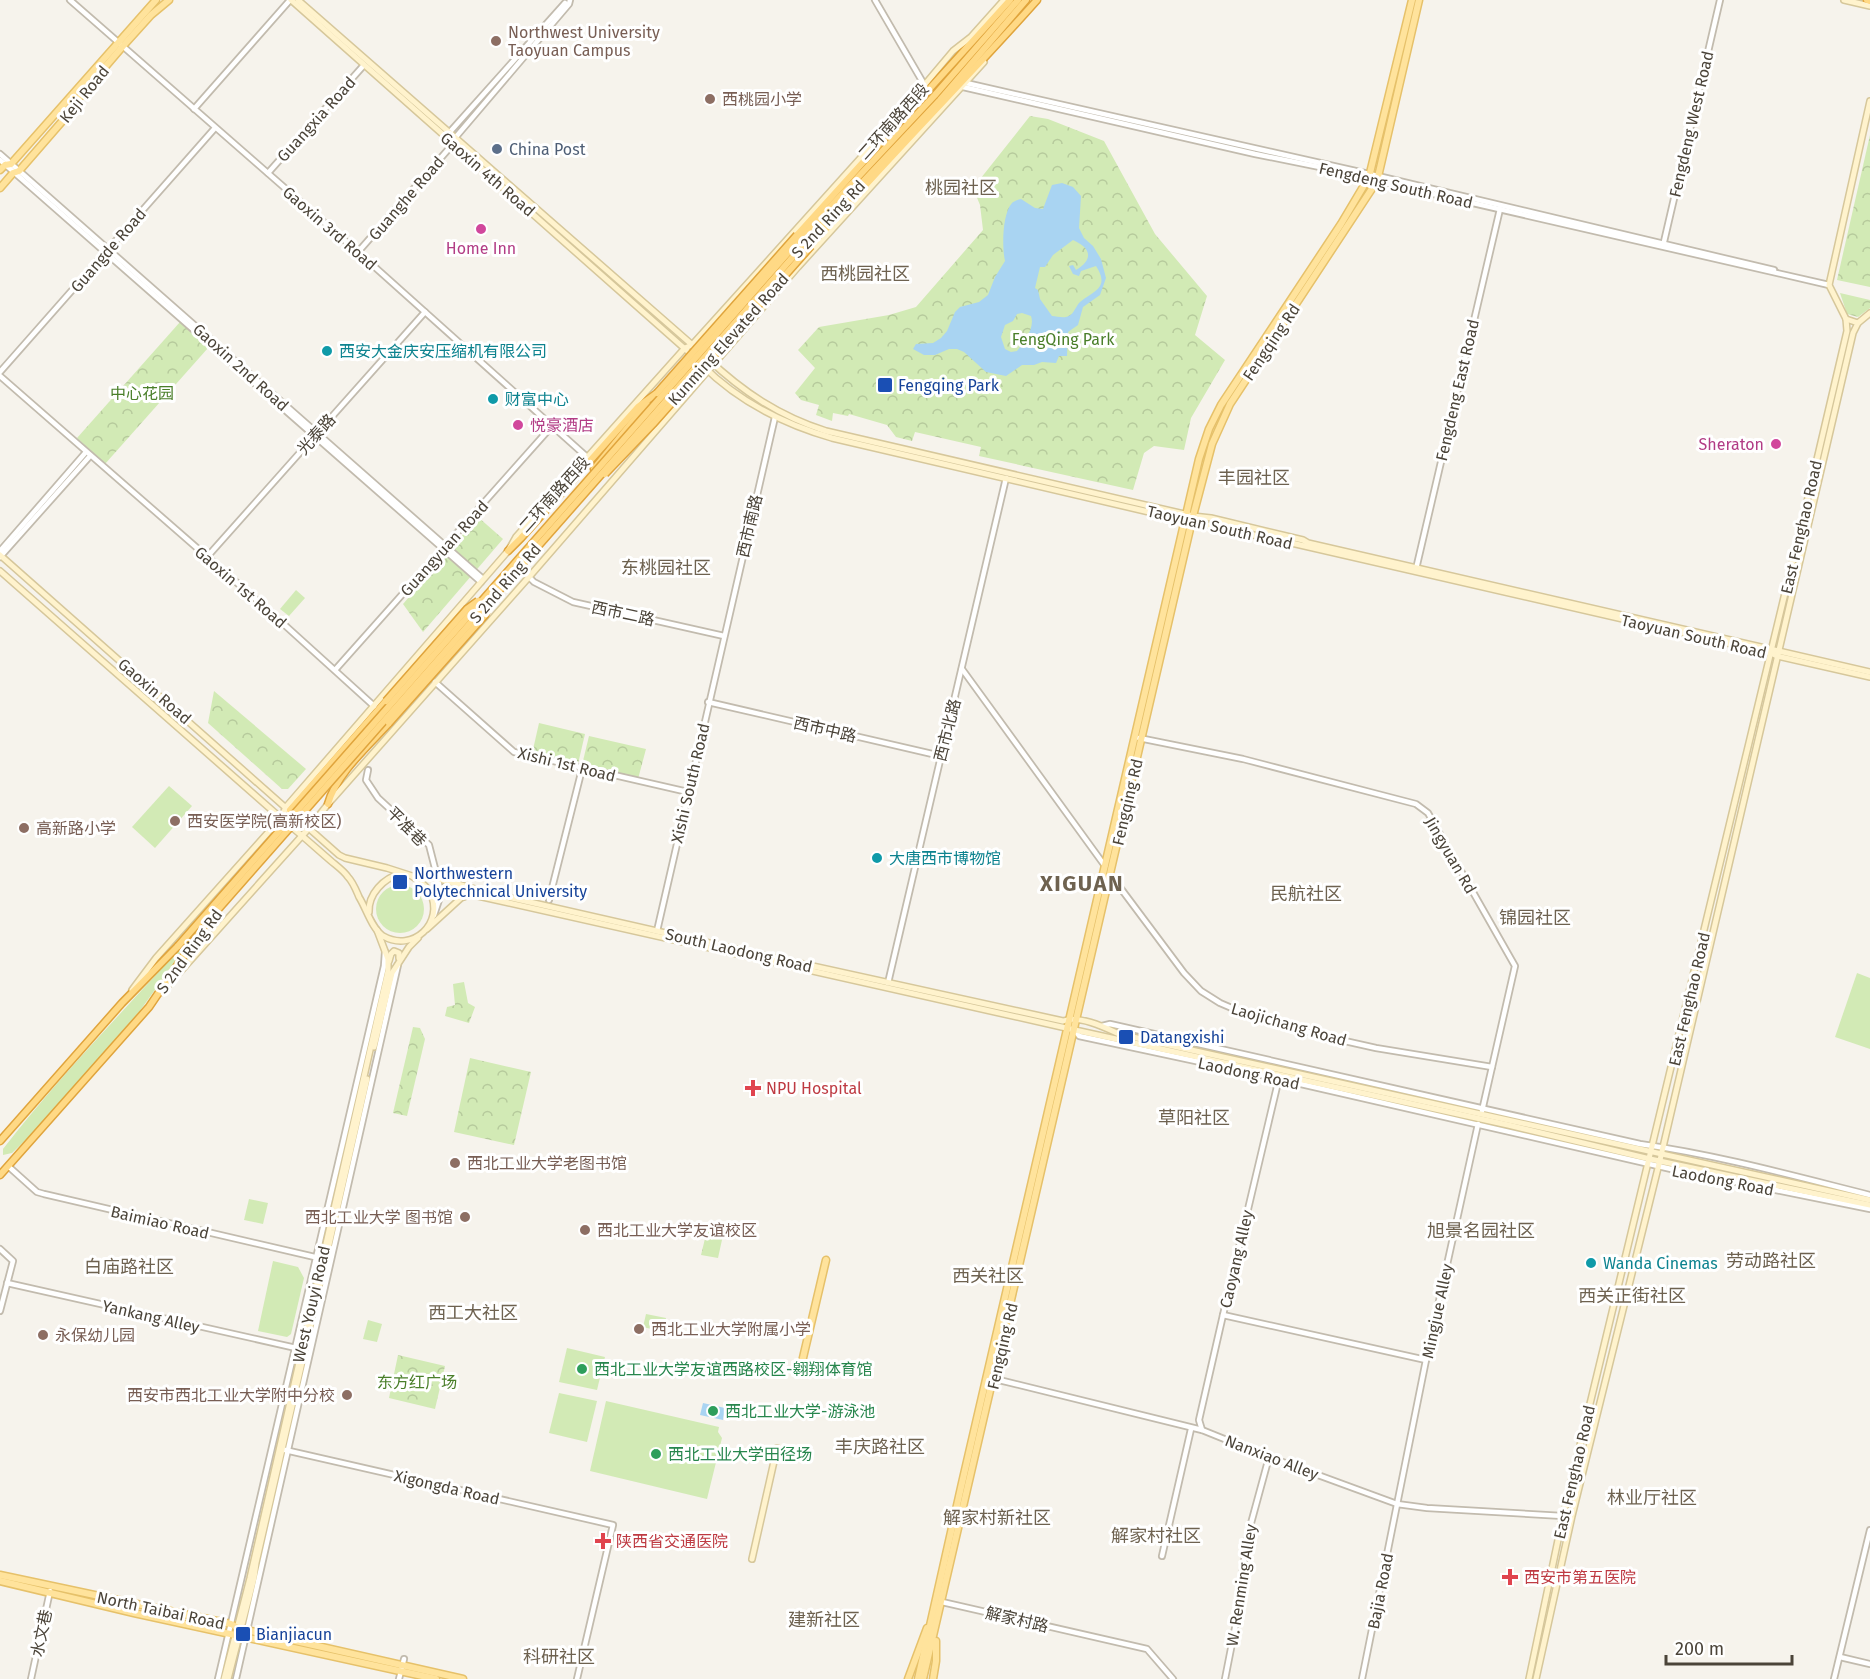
<svg xmlns="http://www.w3.org/2000/svg" width="1870" height="1679" font-family="'Fira Sans','Noto Sans SC',sans-serif">
<style>
.grass{fill:#d2eab5}
.forest{fill:url(#forest-crowns)}
.water{fill:#a9d4f2;fill-rule:evenodd}
.lines{fill:none;stroke-linecap:round;stroke-linejoin:round}
.tertiary-casing{stroke:#c2bbae;stroke-width:8}
.secondary-casing{stroke:#d6c79b;stroke-width:8}
.primary-casing{stroke:#e6c16a;stroke-width:9}
.trunk-casing{stroke:#e0a43c;stroke-width:9}
.tertiary{stroke:#fff;stroke-width:4.5}
.secondary{stroke:#fff3cd;stroke-width:5}
.primary{stroke:#ffe39c;stroke-width:6}
.trunk{stroke:#ffd985;stroke-width:6}
.trunk-bridge-casing{stroke:#e0a43c;stroke-width:9;stroke-linecap:butt}
.trunk-bridge{stroke:#ffd985;stroke-width:6}
.education-dot{fill:#8d6e63;stroke:#fff;stroke-width:2}
.service-dot{fill:#5c6f8a;stroke:#fff;stroke-width:2}
.hotel-dot{fill:#d1479c;stroke:#fff;stroke-width:2}
.culture-dot{fill:#0f9aa8;stroke:#fff;stroke-width:2}
.transit-dot{fill:#1a4fb4;stroke:#fff;stroke-width:2}
.health-dot{fill:#e0444e;stroke:#fff;stroke-width:2}
.leisure-dot{fill:#2e9e5b;stroke:#fff;stroke-width:2}
.labels{text-anchor:middle;stroke-width:6;stroke-linejoin:round;paint-order:stroke}
.education-label{font-size:16px;fill:#785e54;stroke:#fff;text-anchor:start}
.street-label{font-size:16px;fill:#4b4439;stroke:#fff}
.service-label{font-size:16px;fill:#4e5e75;stroke:#fff;text-anchor:start}
.hotel-label{font-size:16px;fill:#b23c85;stroke:#fff}
.park-label{font-size:16px;fill:#4a7f2a;stroke:#fff}
.culture-label{font-size:16px;fill:#0d838f;stroke:#fff;text-anchor:start}
.transit-label{font-size:16px;fill:#164399;stroke:#fff;text-anchor:start}
.health-label{font-size:16px;fill:#be3a42;stroke:#fff;text-anchor:start}
.leisure-label{font-size:16px;fill:#27864d;stroke:#fff;text-anchor:start}
.neighbourhood-label{font-size:18px;fill:#6e6250;stroke:#fff}
.district-label{font-size:22px;font-weight:bold;letter-spacing:1.5px;fill:#6e6250;stroke:#fff}
</style>
<defs>
<pattern id="forest-crowns" width="20" height="18" patternUnits="userSpaceOnUse" patternTransform="scale(1.5)"><rect width="20" height="18" fill="#d2eab5"/><path d="M2 6a3 3 0 1 1 6 0M12 15a3 3 0 1 1 6 0" fill="none" stroke="#b6ca9c"/></pattern>
</defs>
<rect width="100%" height="100%" fill="#f6f3ec"/>
<g class="grass">
<polygon points="296,590 305,598 289,616 280,609"/>
<polygon points="169,786 192,806 155,848 132,827"/>
<circle cx="400" cy="909" r="24"/>
<path d="M191,936L192,938L139,1012L33,1133L12,1153L3,1155V1149C61,1074 128,1007 191,936Z"/>
<polygon points="1857,973 1870,978 1870,1049 1835,1037"/>
<polygon points="249,1199 268,1203 263,1224 244,1220"/>
<polygon points="273,1261 298,1267 304,1278 291,1334 287,1337 258,1331"/>
<polygon points="646,1314 666,1318 664,1332 643,1327"/>
<polygon points="368,1320 382,1324 377,1342 363,1339"/>
<polygon points="567,1348 605,1357 597,1390 559,1382"/>
<polygon points="559,1393 597,1401 587,1442 549,1433"/>
<polygon points="606,1401 719,1427 718,1432 722,1438 707,1499 590,1471"/>
</g>
<g class="forest">
<polygon points="1030,116 1048,119 1104,141 1155,234 1207,296 1195,335 1225,360 1191,418 1184,450 1154,446 1144,453 1133,490 979,456 981,447 915,432 912,441 896,437 887,425 849,414 848,416 833,413 832,421 816,415 819,405 801,400 795,393 815,368 798,350 819,327 889,315 916,307 983,230 980,205 973,188"/>
<polygon points="1870,135 1870,287 1837,280"/>
<polygon points="1840,293 1870,300 1870,308 1858,317 1847,314"/>
<polygon points="180,322 208,348 105,464 77,438"/>
<polygon points="478,517 503,539 423,632 403,604"/>
<polygon points="214,691 306,769 288,789 282,789 208,723"/>
<polygon points="539,723 585,734 578,764 532,754"/>
<polygon points="589,736 646,749 638,779 582,765"/>
<polygon points="464,982 468,1003 475,1007 469,1023 445,1016 447,1007 455,1005 453,984"/>
<polygon points="413,1027 420,1028 425,1039 407,1116 393,1113"/>
<polygon points="470,1058 531,1072 514,1145 454,1132"/>
<polygon points="709,1222 725,1226 718,1258 701,1255"/>
<polygon points="398,1355 445,1366 435,1409 389,1398"/>
</g>
<g class="water">
<path d="M1062,183L1073,187L1081,196L1079,228L1084,238L1093,246L1101,259L1106,278L1100,295L1083,307L1078,325L1068,332L1067,356H1059L1056,363L1042,362L1034,365H1022L1006,376L986,372L964,352L957,349H949L935,355H924L913,349L916,344L933,343L941,338L947,331L955,312L960,307L979,302L988,295L995,277L1005,261C1002,248 1002,214 1012,203C1013,202 1019,199 1021,199L1035,208L1043,209L1052,185ZM1073,240C1091,248 1094,259 1076,270L1073,265L1069,266L1073,274L1079,276L1081,271L1096,266C1111,289 1092,291 1079,303C1075,308 1073,316 1066,317C1062,318 1056,316 1052,316L1040,299L1038,290L1035,288L1040,267H1045L1053,255ZM1022,313L1031,316C1035,328 1025,341 1017,351L1011,352L1005,349L1001,337L1005,325L1013,321L1017,314Z"/>
<polygon points="703,1403 725,1408 723,1420 700,1415"/>
</g>
<g class="lines">
<defs>
<g id="tertiary">
<polyline points="70,0 358,252 587,457"/>
<polyline points="875,0 925,86"/>
<polyline points="966,83 1378,176 1774,270"/>
<polyline points="963,87 1255,154 1369,177 1377,181 1829,285"/>
<polyline points="194,109 290,0"/>
<polyline points="449,133 565,3"/>
<polyline points="0,154 483,579"/>
<polyline points="0,160 481,582"/>
<polyline points="268,173 364,65"/>
<polyline points="1663,246 1720,0"/>
<polyline points="358,252 453,144 455,138 569,4 570,0"/>
<polyline points="0,372 215,128"/>
<polyline points="0,376 267,609 374,706"/>
<polyline points="0,551 86,452"/>
<polyline points="0,557 90,456"/>
<polyline points="207,557 425,312"/>
<polyline points="1416,569 1500,209"/>
<polyline points="529,577 534,582 573,602 724,636"/>
<polyline points="962,669 1105,866"/>
<polyline points="335,670 552,426"/>
<polyline points="435,682 514,752 688,792"/>
<polyline points="708,702 941,756"/>
<polyline points="1139,738 1243,759 1416,804 1428,813 1515,966 1482,1111"/>
<polyline points="368,770 366,780 378,798 429,845 439,884 440,897 434,915"/>
<polyline points="1110,874 1184,973 1201,991 1220,1003 1241,1012 1318,1035 1376,1048 1492,1067"/>
<polyline points="549,900 582,769"/>
<polyline points="657,931 775,417"/>
<polyline points="888,983 1006,478"/>
<path d="M1102,1026L1110,1024L1640,1144C1718,1155 1794,1176 1870,1195"/>
<polyline points="1075,1030 1079,1036 1279,1079 1671,1169 1870,1209"/>
<polyline points="1279,1078 1223,1315 1426,1360"/>
<polyline points="8,1166 37,1192 44,1194 319,1258"/>
<polyline points="0,1249 13,1261 0,1311"/>
<polyline points="7,1283 296,1348"/>
<polyline points="990,1383 993,1384 999,1380 1202,1430 1269,1457 1397,1504 1427,1508 1563,1516"/>
<polyline points="1202,1430 1199,1420 1223,1315"/>
<polyline points="285,1450 613,1525 577,1679"/>
<polyline points="1162,1556 1191,1429"/>
<polyline points="942,1602 1147,1649 1173,1679"/>
<polyline points="1840,1657 1870,1664"/>
<polyline points="31,1679 50,1591"/>
<polyline points="218,1679 384,966 385,952"/>
<polyline points="236,1679 398,965"/>
<polyline points="399,1679 404,1659"/>
<polyline points="1225,1679 1236,1623 1247,1538 1269,1457"/>
<polyline points="1362,1679 1426,1360 1478,1124"/>
<polyline points="1834,1679 1870,1530"/>
</g>
<g id="secondary">
<polyline points="291,0 693,356"/>
<polyline points="298,0 698,350"/>
<polyline points="1844,0 1870,6"/>
<polyline points="1858,323 1846,319 1829,285 1870,101"/>
<path d="M707,358C743,392 779,416 826,431L1193,516L1211,518L1303,540L1308,543L1870,672"/>
<path d="M702,365C738,401 783,424 832,438L1196,523L1287,542L1771,653L1777,656L1870,677"/>
<path d="M0,555L339,855L345,858L387,868L412,876L425,875L490,893L740,950L1063,1021C1079,1015 1104,1027 1119,1034L1870,1200"/>
<polyline points="0,571 282,819"/>
<path d="M289,825C304,837 317,849 331,861C337,866 344,871 348,877C353,882 356,890 359,897C366,908 372,929 383,936C413,953 445,923 430,892C426,885 419,881 413,877"/>
<polyline points="463,897 456,896 455,893 457,889 464,887"/>
<path d="M369,912C368,894 384,878 400,874"/>
<polyline points="427,929 461,898 469,895 478,896 1075,1030 1508,1125 1650,1159 1870,1205"/>
<polyline points="389,961 391,954 394,951 399,953 399,958"/>
<polyline points="132,990 156,958 281,818 286,807 508,551 516,537 685,348 692,345 894,121 953,51 971,37 1004,0"/>
<polyline points="162,992 309,828 328,804 529,577 798,267 984,62"/>
<polyline points="374,1047 392,973 409,947 418,938"/>
<polyline points="752,1559 777,1448"/>
<polyline points="224,1679 250,1578 388,971 388,959 377,930"/>
<polyline points="228,1679 254,1578 256,1563 367,1079"/>
<polyline points="1529,1679 1563,1516 1811,485 1847,331 1846,319"/>
<polyline points="1536,1679 1572,1516 1660,1160 1853,333 1858,323 1870,313"/>
</g>
<g id="primary">
<polyline points="0,170 5,165 11,164 156,0"/>
<polyline points="0,188 13,173 19,171 65,118 82,94 123,46 151,15 169,0"/>
<polyline points="808,1373 802,1362 826,1260"/>
<polyline points="0,1575 231,1624 238,1628 463,1679"/>
<polyline points="0,1581 134,1613 436,1679"/>
<polyline points="908,1679 927,1628"/>
<polyline points="918,1679 962,1483 1199,459 1209,429 1221,405 1341,224 1369,177 1412,0"/>
<polyline points="923,1679 1193,516 1212,444 1230,404 1377,181 1419,0"/>
<polyline points="933,1679 936,1661 936,1641"/>
</g>
<g id="trunk">
<polyline points="1867,0 1870,1"/>
<polyline points="797,235 1010,0"/>
<polyline points="801,238 935,95 1018,0"/>
<polyline points="806,242 940,100 1026,0"/>
<path d="M811,246C884,162 963,83 1037,0"/>
<polyline points="594,469 647,404"/>
<polyline points="508,551 521,538 638,407 657,393"/>
<path d="M328,804C336,774 368,746 389,723"/>
<polyline points="290,810 386,701"/>
<polyline points="0,1141 122,1003 178,946"/>
<polyline points="0,1175 149,1007 206,923"/>
</g>
</defs>
<use href="#tertiary" class="tertiary-casing"/>
<use href="#secondary" class="secondary-casing"/>
<use href="#primary" class="primary-casing"/>
<use href="#trunk" class="trunk-casing"/>
<use href="#tertiary" class="tertiary"/>
<use href="#secondary" class="secondary"/>
<use href="#primary" class="primary"/>
<use href="#trunk" class="trunk"/>
<defs>
<g id="trunk-bridge">
<polyline points="657,393 797,235"/>
<polyline points="605,474 653,424 811,246"/>
<polyline points="386,701 467,609 478,601"/>
<polyline points="389,723 485,615 489,605"/>
<polyline points="206,923 806,242"/>
<polyline points="178,946 801,238"/>
</g>
</defs>
<use href="#trunk-bridge" class="trunk-bridge-casing"/>
<use href="#trunk-bridge" class="trunk-bridge"/>
</g>
<g class="education-dot">
<circle cx="496" cy="41" r="6"/>
<circle cx="710" cy="99" r="6"/>
<circle cx="175" cy="821" r="6"/>
<circle cx="24" cy="828" r="6"/>
<circle cx="455" cy="1163" r="6"/>
<circle cx="465" cy="1217" r="6"/>
<circle cx="585" cy="1230" r="6"/>
<circle cx="639" cy="1329" r="6"/>
<circle cx="43" cy="1335" r="6"/>
<circle cx="347" cy="1395" r="6"/>
</g>
<circle class="service-dot" cx="497" cy="149" r="6"/>
<g class="hotel-dot">
<circle cx="481" cy="229" r="6"/>
<circle cx="518" cy="425" r="6"/>
<circle cx="1776" cy="444" r="6"/>
</g>
<g class="culture-dot">
<circle cx="327" cy="351" r="6"/>
<circle cx="493" cy="399" r="6"/>
<circle cx="877" cy="858" r="6"/>
<circle cx="1591" cy="1263" r="6"/>
</g>
<g class="transit-dot">
<rect x="877" y="377" width="16" height="16" rx="3"/>
<rect x="392" y="874" width="16" height="16" rx="3"/>
<rect x="1118" y="1029" width="16" height="16" rx="3"/>
<rect x="235" y="1626" width="16" height="16" rx="3"/>
</g>
<g class="health-dot">
<path d="M750 1079h6v6h6v6h-6v6h-6v-6h-6v-6h6z"/>
<path d="M600 1532h6v6h6v6h-6v6h-6v-6h-6v-6h6z"/>
<path d="M1507 1568h6v6h6v6h-6v6h-6v-6h-6v-6h6z"/>
</g>
<g class="leisure-dot">
<circle cx="582" cy="1369" r="6"/>
<circle cx="713" cy="1411" r="6"/>
<circle cx="656" cy="1454" r="6"/>
</g>
<g class="labels">
<g class="education-label">
<text x="508" y="38">Northwest University<tspan x="508" dy="18">Taoyuan Campus</tspan></text>
<text x="722" y="105">西桃园小学</text>
<text x="187" y="827">西安医学院(高新校区)</text>
<text x="36" y="834">高新路小学</text>
<text x="467" y="1169">西北工业大学老图书馆</text>
<text x="453" y="1223" text-anchor="end">西北工业大学 图书馆</text>
<text x="597" y="1236">西北工业大学友谊校区</text>
<text x="651" y="1335">西北工业大学附属小学</text>
<text x="55" y="1341">永保幼儿园</text>
<text x="335" y="1401" text-anchor="end">西安市西北工业大学附中分校</text>
</g>
<g class="street-label">
<text transform="translate(84 94) rotate(-51)" y="6">Keji Road</text>
<text transform="translate(316 119) rotate(-48)" y="6">Guangxia Road</text>
<text transform="translate(893 121) rotate(-48)" y="6">二环南路西段</text>
<text transform="translate(1691 124) rotate(-77)" y="6">Fengdeng West Road</text>
<text transform="translate(488 174) rotate(41)" y="6">Gaoxin 4th Road</text>
<text transform="translate(1396 185) rotate(13)" y="6">Fengdeng South Road</text>
<text transform="translate(406 198) rotate(-49)" y="6">Guanghe Road</text>
<text transform="translate(828 219) rotate(-47)" y="6">S 2nd Ring Rd</text>
<text transform="translate(330 228) rotate(41)" y="6">Gaoxin 3rd Road</text>
<text transform="translate(108 250) rotate(-49)" y="6">Guangde Road</text>
<text transform="translate(728 339) rotate(-48)" y="6">Kunming Elevated Road</text>
<text transform="translate(1271 342) rotate(-56)" y="6">Fengqing Rd</text>
<text transform="translate(241 367) rotate(42)" y="6">Gaoxin 2nd Road</text>
<text transform="translate(1457 390) rotate(-77)" y="6">Fengdeng East Road</text>
<text transform="translate(316 434) rotate(-48)" y="6">光泰路</text>
<text transform="translate(554 494) rotate(-48)" y="6">二环南路西段</text>
<text transform="translate(749 526) rotate(-77)" y="6">西市南路</text>
<text transform="translate(1220 527) rotate(13)" y="6">Taoyuan South Road</text>
<text transform="translate(1801 527) rotate(-77)" y="6">East Fenghao Road</text>
<text transform="translate(444 548) rotate(-48)" y="6">Guangyuan Road</text>
<text transform="translate(505 583) rotate(-49)" y="6">S 2nd Ring Rd</text>
<text transform="translate(241 587) rotate(41)" y="6">Gaoxin 1st Road</text>
<text transform="translate(623 613) rotate(12)" y="6">西市二路</text>
<text transform="translate(1694 636) rotate(13)" y="6">Taoyuan South Road</text>
<text transform="translate(155 691) rotate(41)" y="6">Gaoxin Road</text>
<text transform="translate(825 729) rotate(13)" y="6">西市中路</text>
<text transform="translate(947 730) rotate(-76)" y="6">西市北路</text>
<text transform="translate(567 764) rotate(14)" y="6">Xishi 1st Road</text>
<text transform="translate(690 783) rotate(-77)" y="6">Xishi South Road</text>
<text transform="translate(1127 802) rotate(-77)" y="6">Fengqing Rd</text>
<text transform="translate(407 826) rotate(45)" y="6">平准巷</text>
<text transform="translate(1451 855) rotate(60)" y="6">Jingyuan Rd</text>
<text transform="translate(739 950) rotate(13)" y="6">South Laodong Road</text>
<text transform="translate(189 951) rotate(-54)" y="6">S 2nd Ring Rd</text>
<text transform="translate(1689 999) rotate(-77)" y="6">East Fenghao Road</text>
<text transform="translate(1289 1024) rotate(16)" y="6">Laojichang Road</text>
<text transform="translate(1249 1073) rotate(12)" y="6">Laodong Road</text>
<text transform="translate(1723 1180) rotate(11)" y="6">Laodong Road</text>
<text transform="translate(160 1222) rotate(13)" y="6">Baimiao Road</text>
<text transform="translate(1236 1259) rotate(-77)" y="6">Caoyang Alley</text>
<text transform="translate(311 1304) rotate(-77)" y="6">West Youyi Road</text>
<text transform="translate(1437 1311) rotate(-78)" y="6">Mingjue Alley</text>
<text transform="translate(151 1316) rotate(13)" y="6">Yankang Alley</text>
<text transform="translate(1002 1346) rotate(-77)" y="6">Fengqing Rd</text>
<text transform="translate(1272 1457) rotate(21)" y="6">Nanxiao Alley</text>
<text transform="translate(1574 1472) rotate(-77)" y="6">East Fenghao Road</text>
<text transform="translate(447 1487) rotate(13)" y="6">Xigongda Road</text>
<text transform="translate(1241 1585) rotate(-81)" y="6">W. Renming Alley</text>
<text transform="translate(1380 1591) rotate(-79)" y="6">Bajia Road</text>
<text transform="translate(161 1610) rotate(12)" y="6">North Taibai Road</text>
<text transform="translate(1017 1619) rotate(13)" y="6">解家村路</text>
<text transform="translate(41 1633) rotate(-78)" y="6">水文巷</text>
</g>
<g class="service-label">
<text x="509" y="155">China Post</text>
</g>
<g class="hotel-label">
<text x="481" y="254">Home Inn</text>
<text x="530" y="431" text-anchor="start">悦豪酒店</text>
<text x="1764" y="450" text-anchor="end">Sheraton</text>
</g>
<g class="park-label">
<text x="1063" y="345">FengQing Park</text>
<text x="142" y="399">中心花园</text>
<text x="417" y="1388">东方红广场</text>
</g>
<g class="culture-label">
<text x="339" y="357">西安大金庆安压缩机有限公司</text>
<text x="505" y="405">财富中心</text>
<text x="889" y="864">大唐西市博物馆</text>
<text x="1603" y="1269">Wanda Cinemas</text>
</g>
<g class="transit-label">
<text x="898" y="391">Fengqing Park</text>
<text x="414" y="879">Northwestern<tspan x="414" dy="18">Polytechnical University</tspan></text>
<text x="1140" y="1043">Datangxishi</text>
<text x="256" y="1640">Bianjiacun</text>
</g>
<g class="health-label">
<text x="766" y="1094">NPU Hospital</text>
<text x="616" y="1547">陕西省交通医院</text>
<text x="1524" y="1583">西安市第五医院</text>
</g>
<g class="leisure-label">
<text x="594" y="1375">西北工业大学友谊西路校区-翱翔体育馆</text>
<text x="725" y="1417">西北工业大学-游泳池</text>
<text x="668" y="1460">西北工业大学田径场</text>
</g>
<g class="neighbourhood-label">
<text x="961" y="194">桃园社区</text>
<text x="865" y="280">西桃园社区</text>
<text x="1254" y="484">丰园社区</text>
<text x="666" y="574">东桃园社区</text>
<text x="1306" y="900">民航社区</text>
<text x="1535" y="924">锦园社区</text>
<text x="1194" y="1124">草阳社区</text>
<text x="1481" y="1237">旭景名园社区</text>
<text x="1771" y="1267">劳动路社区</text>
<text x="129" y="1273">白庙路社区</text>
<text x="988" y="1282">西关社区</text>
<text x="1632" y="1302">西关正街社区</text>
<text x="473" y="1319">西工大社区</text>
<text x="880" y="1453">丰庆路社区</text>
<text x="1652" y="1504">林业厅社区</text>
<text x="997" y="1524">解家村新社区</text>
<text x="1156" y="1542">解家村社区</text>
<text x="824" y="1626">建新社区</text>
<text x="559" y="1663">科研社区</text>
</g>
<g class="district-label">
<text x="1082" y="891">XIGUAN</text>
</g>
</g>
<path d="M1666 1655v9h126v-9" fill="none" stroke="#4b4439" stroke-width="3"/>
<text x="1675" y="1655" font-size="18" fill="#4b4439" stroke="#ffffff" stroke-width="4.5" paint-order="stroke">200 m</text>
</svg>
